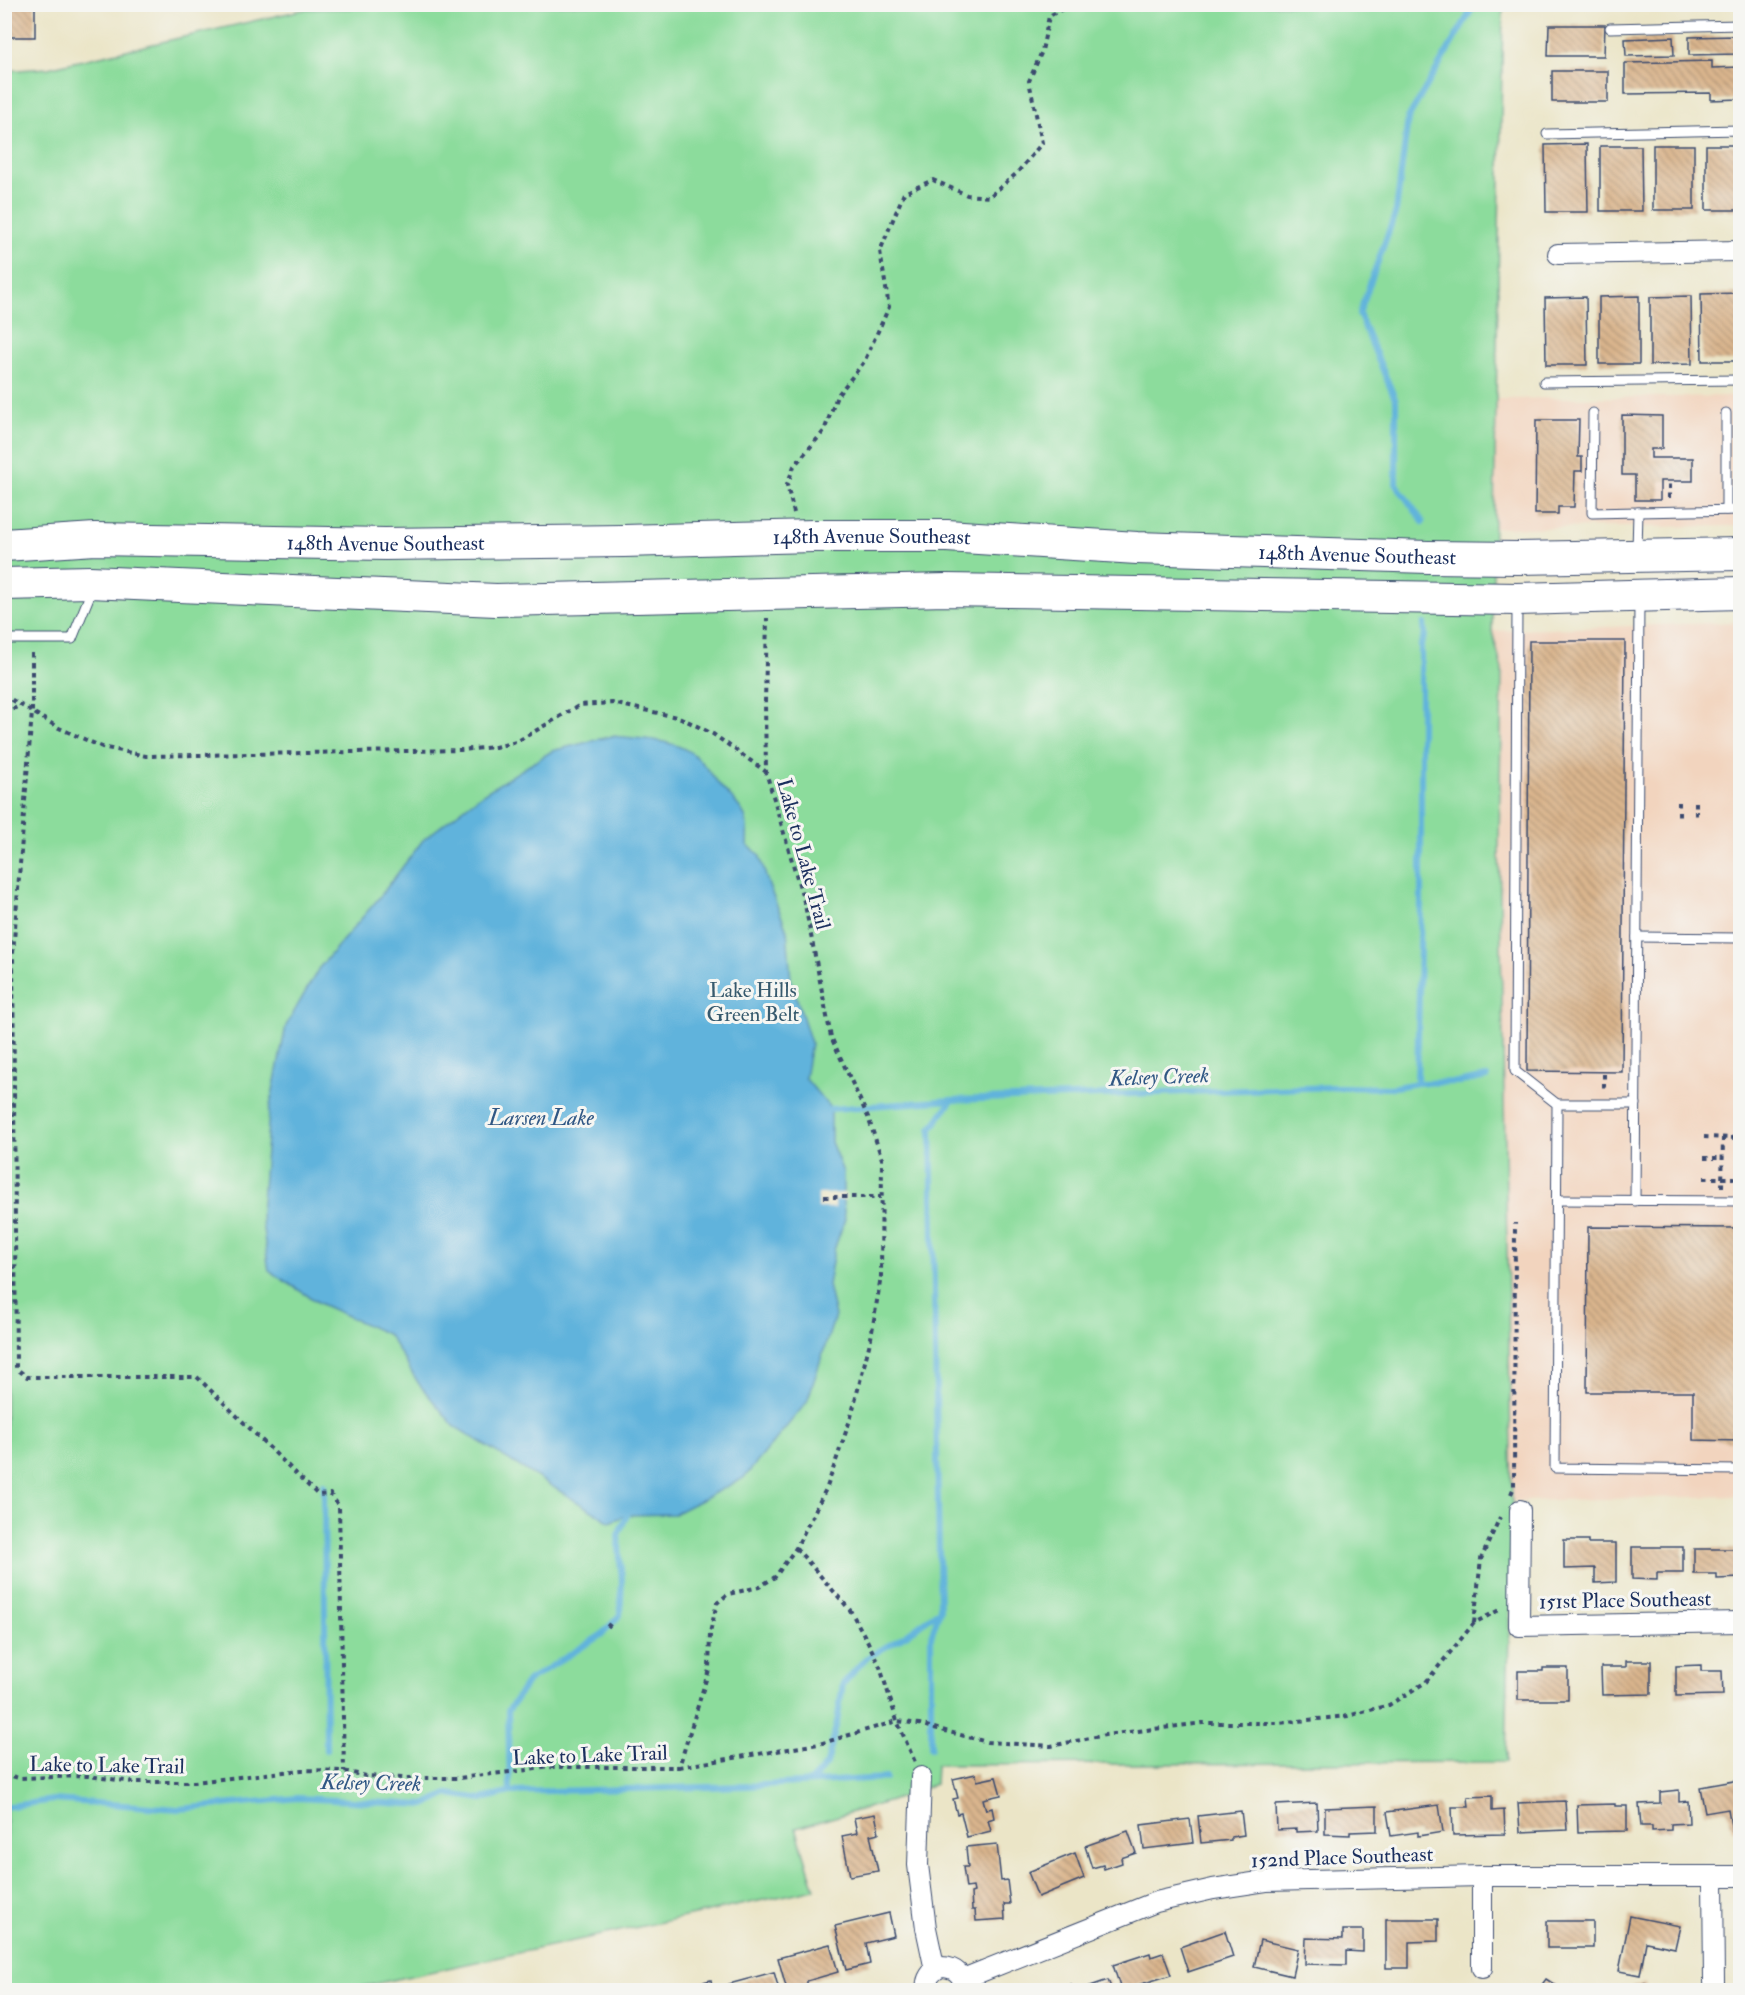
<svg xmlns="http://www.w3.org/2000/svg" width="1745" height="1995" font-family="'IM FELL Double Pica',serif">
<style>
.built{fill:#f2d4be}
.park{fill:#8cdc9c;stroke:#54867d;stroke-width:1.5}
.water{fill:#60b3dc;stroke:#3e719d;stroke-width:1.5}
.pier{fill:#ebe5c7}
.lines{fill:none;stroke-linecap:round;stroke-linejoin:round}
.stream{stroke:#60b3dc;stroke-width:6}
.building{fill:url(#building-back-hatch)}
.lane-casing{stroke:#3a4a6e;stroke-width:11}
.street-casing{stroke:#3a4a6e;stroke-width:22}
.primary-casing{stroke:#3a4a6e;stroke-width:34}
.path{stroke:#3a4a6e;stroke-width:4;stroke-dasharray:4.5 4.5;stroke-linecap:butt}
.lane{stroke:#fff;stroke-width:9}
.street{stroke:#fff;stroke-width:20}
.primary{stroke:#fff;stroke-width:32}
.labels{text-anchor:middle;stroke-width:6;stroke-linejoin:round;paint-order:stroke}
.street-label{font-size:21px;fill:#1b2f5e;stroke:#f6f6f2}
.park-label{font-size:21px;fill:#375a6e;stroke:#f6f6f2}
.water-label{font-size:22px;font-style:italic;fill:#305784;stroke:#f6f6f2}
</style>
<defs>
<pattern id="building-back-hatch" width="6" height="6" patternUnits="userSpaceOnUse" patternTransform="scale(1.5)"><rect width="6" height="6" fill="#dab58d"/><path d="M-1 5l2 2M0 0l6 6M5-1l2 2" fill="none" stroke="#b09476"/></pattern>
</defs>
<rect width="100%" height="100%" fill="#f6f6f2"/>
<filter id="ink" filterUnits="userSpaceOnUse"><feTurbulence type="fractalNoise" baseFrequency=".0167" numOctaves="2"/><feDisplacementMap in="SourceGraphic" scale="12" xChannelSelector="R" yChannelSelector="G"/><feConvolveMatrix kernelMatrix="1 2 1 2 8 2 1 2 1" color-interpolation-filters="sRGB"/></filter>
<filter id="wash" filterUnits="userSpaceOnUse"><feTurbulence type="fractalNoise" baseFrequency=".008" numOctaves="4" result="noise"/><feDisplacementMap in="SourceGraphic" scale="24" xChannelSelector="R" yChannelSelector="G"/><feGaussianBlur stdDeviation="1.35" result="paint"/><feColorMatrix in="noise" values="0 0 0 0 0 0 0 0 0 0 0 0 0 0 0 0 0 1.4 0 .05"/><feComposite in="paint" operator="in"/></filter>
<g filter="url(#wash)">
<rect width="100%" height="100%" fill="#ebe5c7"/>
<g class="built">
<polygon points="1740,396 1740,526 1494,528 1496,399"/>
<polygon points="1740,622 1740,1496 1512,1501 1499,844 1502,669 1492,631"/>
</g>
<polygon class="park" points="658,4 1503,5 1492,631 1502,669 1499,844 1512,1501 1506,1762 936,1765 935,1784 891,1801 796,1828 815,1889 346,1990 6,1990 4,71 48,68 306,9"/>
<path class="water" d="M612,736C638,739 671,738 693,754C705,763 713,778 723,789C744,811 749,813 747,845L759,854L769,886L787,930L791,980L811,1043L805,1078L831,1109V1142L843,1172V1203L845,1219L834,1250L828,1285L835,1316L807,1402L744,1478L674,1514L627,1515L610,1522L454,1426L419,1384L389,1335L319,1303L269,1271L261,1215L269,1111L286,1026L319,968L379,898L423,840L481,795L552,751Z"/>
<polygon class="pier" points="846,1193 846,1200 835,1200 835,1208 818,1208 818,1194"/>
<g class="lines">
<g class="stream">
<polyline points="1423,522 1396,484 1396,401 1359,314 1396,211 1408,118 1475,4"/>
<polyline points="1417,1083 1421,900 1421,644 1425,635 1424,624"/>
<polyline points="831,1109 952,1100 1336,1087 1390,1088 1417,1083 1461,1082 1487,1077"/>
<polyline points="324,1484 326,1750"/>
<polyline points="931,1748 931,1636 940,1610 931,1129 952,1100"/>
<polyline points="810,1782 827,1764 837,1722 843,1684 865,1659 906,1635 940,1610"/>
<polyline points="510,1792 746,1786 886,1778"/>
<polyline points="4,1807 53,1800 179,1809 298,1798 424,1805 448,1794 482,1799 510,1792 508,1711 528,1681 601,1635 620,1615 622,1581 618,1535 627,1515"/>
</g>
</g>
<g id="blocks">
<g class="building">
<polygon points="4,4 35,4 35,37 9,37 4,42"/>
<polygon points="1549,25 1605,25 1604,56 1548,56"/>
<polygon points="1737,36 1737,54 1689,55 1689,37"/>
<polygon points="1673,37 1674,55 1626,56 1625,39"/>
<polygon points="1712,61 1712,68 1740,67 1740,99 1711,100 1711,93 1625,94 1625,63"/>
<rect x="1552" y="71" width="56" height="31"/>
<polygon points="1587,144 1588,212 1546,212 1545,145"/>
<rect x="1653" y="145" width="41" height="65"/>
<rect x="1706" y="145" width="34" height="65"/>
<polygon points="1600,146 1641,146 1642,211 1600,211"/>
<polygon points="1740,293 1740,361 1702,361 1701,294"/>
<polygon points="1639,296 1639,364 1599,364 1599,297"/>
<polygon points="1691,296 1692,364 1650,365 1650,297"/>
<polygon points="1586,297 1587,365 1546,365 1545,298"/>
<polygon points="1622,415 1662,416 1662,449 1651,449 1651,458 1693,458 1693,481 1660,481 1660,500 1635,500 1635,475 1622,475"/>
<polygon points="1536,420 1579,420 1578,457 1582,457 1582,471 1575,471 1574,507 1558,507 1558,514 1535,514"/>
<polygon points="1529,641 1625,641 1622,1072 1527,1071"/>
<polygon points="1588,1227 1740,1228 1740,1441 1693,1440 1693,1392 1587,1392"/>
<polygon points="1564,1540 1588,1540 1588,1543 1616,1543 1616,1582 1595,1583 1595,1568 1564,1569"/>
<polygon points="1632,1547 1683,1547 1683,1573 1657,1573 1657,1580 1632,1579"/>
<polygon points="1694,1549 1740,1549 1740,1578 1717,1579 1717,1574 1694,1574"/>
<polygon points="1626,1661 1651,1661 1651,1694 1602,1695 1601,1667 1626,1667"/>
<polygon points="1701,1665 1701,1671 1722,1671 1723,1695 1676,1696 1676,1666"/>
<polygon points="1543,1668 1568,1668 1568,1700 1518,1700 1518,1671 1543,1671"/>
<polygon points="976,1774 977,1781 996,1777 1001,1795 983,1799 986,1810 992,1808 994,1818 988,1820 991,1831 967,1837 961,1813 957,1814 953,1799 958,1798 953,1779"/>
<polygon points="1740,1780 1740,1829 1732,1831 1728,1809 1705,1813 1700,1787"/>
<polygon points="1679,1790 1679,1802 1688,1801 1689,1823 1671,1824 1671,1830 1652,1831 1652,1826 1641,1826 1639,1804 1660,1803 1660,1792"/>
<polygon points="1492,1796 1492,1811 1504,1810 1505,1834 1453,1835 1452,1807 1469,1807 1468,1797"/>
<polygon points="1565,1801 1567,1830 1520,1832 1518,1803"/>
<polygon points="1317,1803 1318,1831 1296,1832 1296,1829 1277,1830 1276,1805"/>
<polygon points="1615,1804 1615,1806 1627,1806 1627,1831 1578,1832 1577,1805"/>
<polygon points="1439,1805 1443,1832 1418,1836 1418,1832 1391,1836 1387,1812"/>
<polygon points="1377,1806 1377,1831 1350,1832 1350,1835 1325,1834 1325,1808"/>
<polygon points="1241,1811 1244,1835 1231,1837 1231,1840 1201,1843 1198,1816"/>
<polygon points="875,1814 879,1833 870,1835 878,1871 850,1876 842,1836 857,1833 854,1818"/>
<polygon points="1190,1819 1193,1843 1144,1849 1141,1825"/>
<polygon points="1128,1831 1136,1853 1121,1858 1122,1863 1104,1869 1103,1865 1092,1868 1085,1846"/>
<polygon points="997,1844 1001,1881 1007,1880 1010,1904 1004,1904 1005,1919 976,1921 975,1910 972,1910 971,1893 974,1892 973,1887 966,1888 963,1867 968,1867 966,1847"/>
<polygon points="1075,1853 1084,1878 1038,1897 1028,1872"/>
<polygon points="889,1913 894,1936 866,1943 870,1964 846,1970 835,1926"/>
<polygon points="1630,1916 1680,1926 1675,1948 1646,1942 1640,1975 1619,1971"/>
<polygon points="1386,1919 1438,1919 1438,1941 1409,1942 1409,1968 1386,1968"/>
<rect x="1547" y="1921" width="46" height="27"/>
<polygon points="1343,1930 1363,1930 1363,1952 1346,1951 1346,1965 1305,1964 1306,1938 1343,1939"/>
<polygon points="1225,1931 1233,1957 1188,1972 1180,1947"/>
<polygon points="1260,1940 1298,1949 1292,1976 1254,1967"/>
<polygon points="830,1944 838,1972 807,1981 807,1984 787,1990 778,1958"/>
<polygon points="1150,1953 1151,1957 1163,1953 1171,1975 1121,1990 1113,1965"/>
<polygon points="774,1972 779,1990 731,1990 729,1984"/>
<polygon points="1546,1979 1563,1990 1538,1990"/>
<polygon points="711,1980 713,1990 672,1990"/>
<polygon points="1108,1980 1112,1990 1079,1990"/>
<polygon points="1645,1983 1646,1990 1620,1990"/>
<polygon points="1071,1984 1073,1990 1053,1990"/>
</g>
</g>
</g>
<g filter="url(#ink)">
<use href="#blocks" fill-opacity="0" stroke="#3a4a6e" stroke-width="1.5"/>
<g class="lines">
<defs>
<g id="lane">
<polyline points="1610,28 1740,25"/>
<polyline points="1547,134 1740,130"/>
<polyline points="1544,382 1740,380"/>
<polyline points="1593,413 1592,513 1638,512 1637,550"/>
<polyline points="1726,413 1726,510"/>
<polyline points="1638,512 1740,510"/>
<polyline points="1517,603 1515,1071 1557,1104 1555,1468 1740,1470"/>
<polyline points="4,639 72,639 89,597 90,587"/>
<polyline points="1637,937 1740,938"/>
<polyline points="1557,1104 1636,1104"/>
<polyline points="1557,1200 1740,1201"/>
<polyline points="1635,1201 1639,601"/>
</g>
<g id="street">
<polyline points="1558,254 1740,251"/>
<polyline points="1520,1510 1519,1626 1740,1622"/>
<polyline points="921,1777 918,1865 926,1928 935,1970"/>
<polyline points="1482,1876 1482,1968"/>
<polyline points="1713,1876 1714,1982"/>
<polyline points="963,1979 1156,1902 1213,1889 1266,1881 1482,1876 1740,1876"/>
<path d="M927,1990C925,1979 931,1971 941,1967C956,1967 965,1976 963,1990"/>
</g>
<g id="primary">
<path id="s1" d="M4,545L95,539L385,544L624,541L813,536H947L1137,548L1428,557L1518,558L1740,554"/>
<polyline points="4,584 90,582 496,600 947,590 1517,599 1740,593"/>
</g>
</defs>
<use href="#lane" class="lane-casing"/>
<use href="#street" class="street-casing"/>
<use href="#primary" class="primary-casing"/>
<g class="path">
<polyline points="1669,498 1669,484"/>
<polyline points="794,513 787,485 794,466 824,431 837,396 864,362 889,307 880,251 904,193 933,180 967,195 989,197 1017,173 1042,143 1029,81 1042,51 1049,16 1072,4"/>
<polyline points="32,653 32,712 13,953 16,1368 27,1377 197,1377 318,1495 330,1494 339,1506 344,1771"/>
<polyline points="4,670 6,652"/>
<polyline points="4,695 59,728 102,747 146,756 461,750 495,747 516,742 580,705 612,703 681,718 713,734 765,771"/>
<polyline points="4,713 22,705"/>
<polyline points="1679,802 1679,817"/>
<polyline points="1696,802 1696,817"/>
<polyline points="1604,1074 1604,1091"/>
<polyline points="1704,1137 1736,1138"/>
<polyline points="1704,1158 1723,1158"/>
<polyline points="1704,1178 1735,1178"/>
<polyline points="1722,1187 1723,1138"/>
<polyline points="824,1197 881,1197"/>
<polyline points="1511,1494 1514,1487 1515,1223"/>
<polyline points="796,1548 850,1610 868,1642 880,1667 897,1721 915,1762"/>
<polyline points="1474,1623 1481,1559 1500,1517"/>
<polyline points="607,1624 612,1628"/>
<polyline points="679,1767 819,1744 897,1721 919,1724 987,1742 1051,1746 1105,1735 1203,1723 1278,1723 1348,1716 1389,1705 1426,1682 1474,1623 1501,1609"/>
<polyline points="4,1774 19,1778 88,1776 133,1782 195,1782 302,1770 344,1771 366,1776 404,1778 458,1778 553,1767 679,1767 709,1670 710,1633 717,1603 728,1594 759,1587 775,1577 796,1548 827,1487 851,1417 871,1338 881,1276 882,1159 868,1117 831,1037 805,905 766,772 765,702 767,618"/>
</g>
<use href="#lane" class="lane"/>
<use href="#street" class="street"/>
<use href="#primary" class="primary"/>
</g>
</g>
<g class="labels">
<g class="street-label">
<text dy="7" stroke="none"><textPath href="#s1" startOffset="868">148th Avenue Southeast</textPath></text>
<text dy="7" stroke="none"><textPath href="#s1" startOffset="382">148th Avenue Southeast</textPath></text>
<text dy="7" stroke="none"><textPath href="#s1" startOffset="1354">148th Avenue Southeast</textPath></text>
<text transform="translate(804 854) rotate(75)" y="7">Lake to Lake Trail</text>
<text transform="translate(1625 1600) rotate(-1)" y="7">151st Place Southeast</text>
<text transform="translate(590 1755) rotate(-2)" y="7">Lake to Lake Trail</text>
<text transform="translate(107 1765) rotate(1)" y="7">Lake to Lake Trail</text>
<text transform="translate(1342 1857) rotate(-2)" y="7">152nd Place Southeast</text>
</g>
<g class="park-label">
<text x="753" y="997">Lake Hills<tspan x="753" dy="24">Green Belt</tspan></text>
</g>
<g class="water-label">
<text transform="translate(1159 1076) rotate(-2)" y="8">Kelsey Creek</text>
<text x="541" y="1125">Larsen Lake</text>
<text transform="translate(371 1782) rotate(1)" y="8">Kelsey Creek</text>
</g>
</g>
<rect width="1745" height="1995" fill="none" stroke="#f6f6f2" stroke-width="24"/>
</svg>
